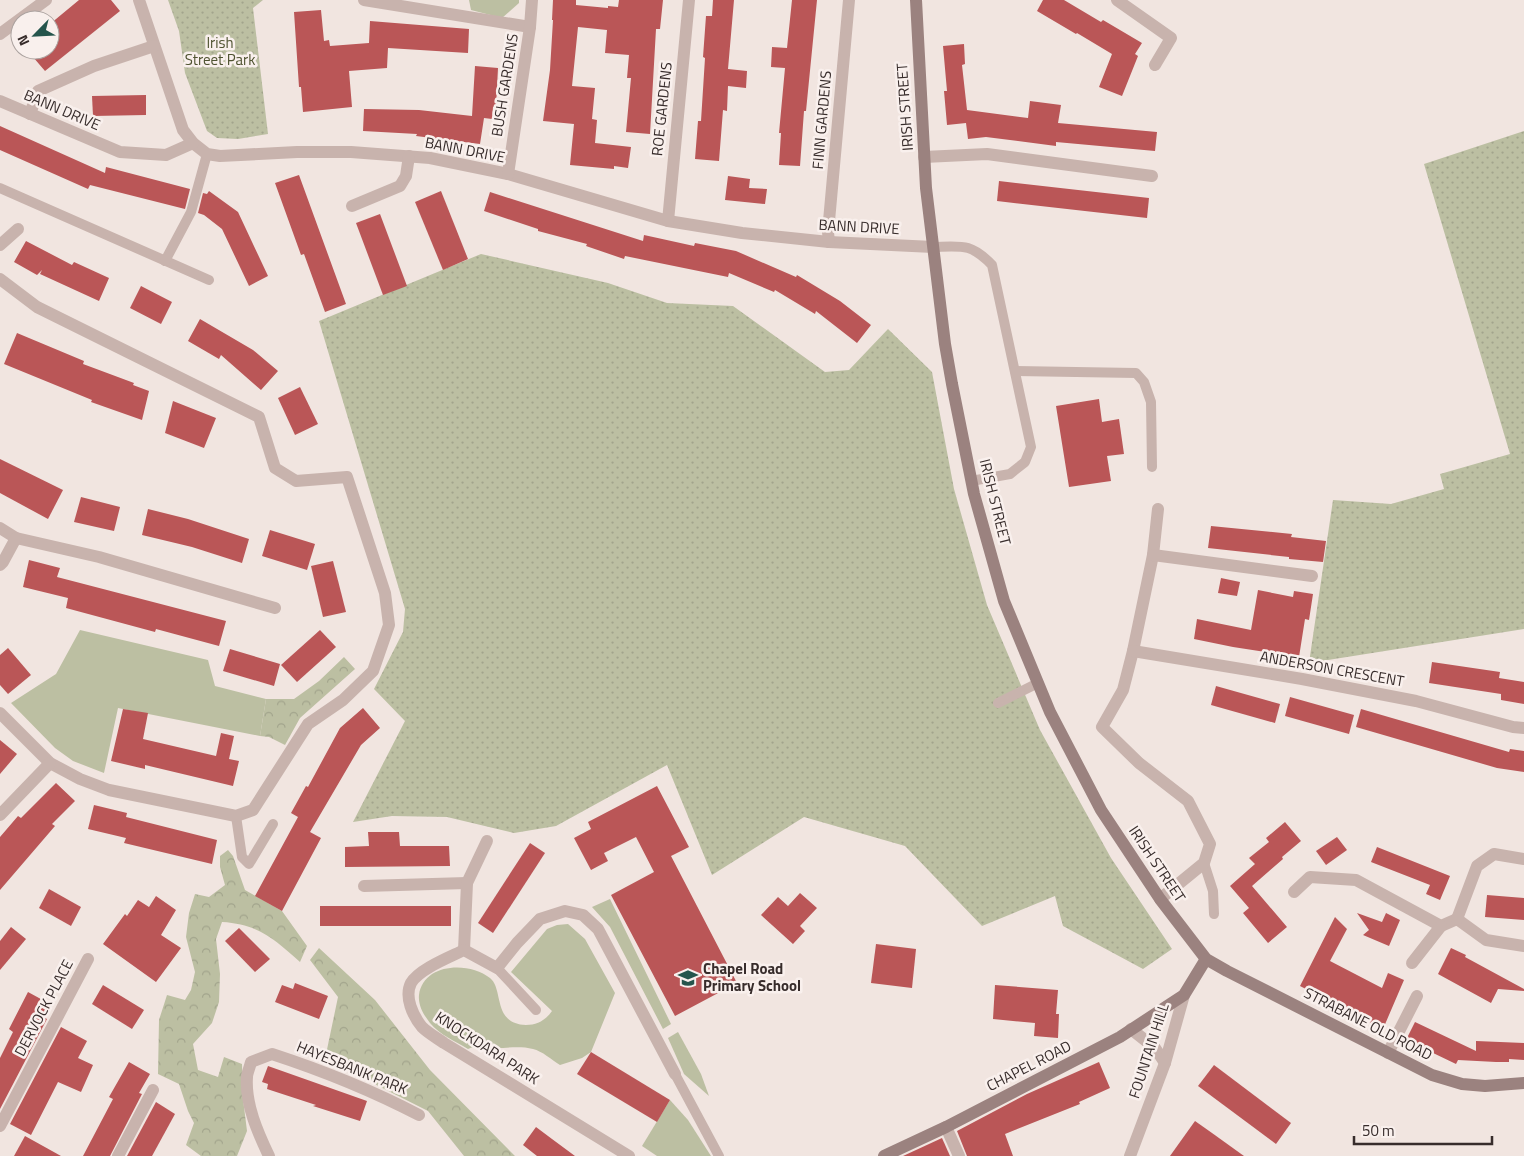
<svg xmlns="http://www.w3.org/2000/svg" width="1524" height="1156" font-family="'Titillium Web',sans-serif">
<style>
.grass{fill:#bcbfa2}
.forest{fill:url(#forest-crowns)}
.park{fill:url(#park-dots)}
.building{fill:#ba5657}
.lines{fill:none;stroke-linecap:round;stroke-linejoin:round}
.lane{stroke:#c8b3ad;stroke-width:10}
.street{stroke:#c8b3ad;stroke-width:12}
.secondary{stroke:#9b827f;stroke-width:12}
.labels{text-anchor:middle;stroke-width:5;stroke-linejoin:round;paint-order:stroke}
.park-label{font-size:15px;fill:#4f5331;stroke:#f9f0ed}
.street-label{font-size:15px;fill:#372c2b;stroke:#f9f0ed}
.poi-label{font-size:15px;font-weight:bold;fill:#372c2b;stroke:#f9f0ed;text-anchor:start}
</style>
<defs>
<pattern id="forest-crowns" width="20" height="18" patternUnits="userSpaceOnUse" patternTransform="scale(1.25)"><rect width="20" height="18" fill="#bcbfa2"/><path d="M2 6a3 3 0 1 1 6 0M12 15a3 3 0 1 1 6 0" fill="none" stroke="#a2a48c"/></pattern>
<pattern id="park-dots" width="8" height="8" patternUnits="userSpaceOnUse" patternTransform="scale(1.25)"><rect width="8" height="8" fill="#bcbfa2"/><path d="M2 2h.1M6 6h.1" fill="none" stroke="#a2a48c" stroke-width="1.8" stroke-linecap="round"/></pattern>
</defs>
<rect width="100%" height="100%" fill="#f1e5e0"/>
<g class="grass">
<polygon points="469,0 519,0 519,3 502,18 471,10"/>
<polygon points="80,630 208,660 215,686 266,699 260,736 118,708 104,773 73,761 55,748 11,703 56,674"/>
<polygon points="610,899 671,1024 663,1029 610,927 592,907"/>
<path d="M568,924L585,939L615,993L591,1052L582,1058L560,1065C552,1060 542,1051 533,1049C514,1044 495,1052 478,1045L468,1049C455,1041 440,1035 430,1023C424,1015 418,1006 419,995C423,963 469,961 490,978C504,989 492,1024 526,1025C537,1025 546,1020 552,1011L511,972L547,929L557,925Z"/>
<polygon points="678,1032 701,1074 709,1096 684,1074 668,1038"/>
<polygon points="670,1100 688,1120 711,1156 657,1156 642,1146"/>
</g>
<g class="forest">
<polygon points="344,657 355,669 300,718 285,745 269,737 260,736 266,699 294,699 319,681"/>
<path d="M228,850L233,856L245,890L282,911L307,946L300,962C274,939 258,924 222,922L216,939L220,974L219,1002L212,1023L193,1044L198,1070L218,1077L224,1057L242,1064L243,1099L247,1131L237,1156H201L186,1145L194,1123L188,1111L179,1084L158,1074L159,1020L167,995L185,1000L191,990L195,972L186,937L189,913L195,894L209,897L225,885L220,867V856Z"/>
<polygon points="319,948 375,1000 430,1070 515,1156 464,1156 428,1111 325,1059 338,997 310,960"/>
</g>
<g class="park">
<polygon points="168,0 263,0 253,8 268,134 238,139 217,138 207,131 185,73 179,31"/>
<polygon points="1524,131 1524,629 1309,663 1333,500 1391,504 1444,489 1440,474 1510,454 1424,164"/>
<polygon points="481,254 608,283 667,303 733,306 825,372 849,370 888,329 932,372 954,489 987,605 1040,730 1111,858 1172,949 1143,969 1063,926 1055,896 982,926 905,846 804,817 712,875 667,765 556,826 514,833 447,817 392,816 353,822 405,721 374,689 403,632 405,609 319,321"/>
</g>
<g class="building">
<polygon points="79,0 111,0 120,11 45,71 27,50 50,50 50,24"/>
<polygon points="553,0 576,0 576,5 608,8 608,6 618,7 619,0 663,0 660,29 656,29 650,134 626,132 631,78 627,78 629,55 605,53 607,30 578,27 572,86 595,88 592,119 597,120 595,143 631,147 628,168 614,166 614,169 570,165 574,124 543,121 550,70 553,20 552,20"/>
<polygon points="713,0 734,0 728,69 747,71 746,88 728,86 727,111 723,110 719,161 695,159 698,121 701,121 705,58 703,57 706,16 712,16"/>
<polygon points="792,0 817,0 806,111 804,111 800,166 779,165 781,133 779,133 785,68 771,67 772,47 787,48"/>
<polygon points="1043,0 1064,0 1101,22 1103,20 1142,43 1135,54 1138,56 1122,96 1099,87 1112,54 1077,33 1076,34 1037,11"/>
<polygon points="321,10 324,41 329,40 330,46 369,43 370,21 469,29 468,53 388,48 387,68 349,71 352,107 303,112 301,87 299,87 294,12"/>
<polygon points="964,44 965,64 962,65 967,110 1028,118 1030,101 1061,105 1058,123 1157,132 1155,151 1056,142 1056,146 986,137 968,139 966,123 947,125 944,91 947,91 943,46"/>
<polygon points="475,66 498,68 496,107 493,107 492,119 484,118 480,144 416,136 417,134 363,131 364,109 419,110 472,116"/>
<polygon points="146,95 146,115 93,116 92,96"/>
<polygon points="0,126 105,173 106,167 190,189 185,209 90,185 88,189 0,150"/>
<polygon points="299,175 346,304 325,312 304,254 301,255 275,183"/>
<polygon points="728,176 750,179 749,188 767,189 765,204 725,200"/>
<polygon points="999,181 1149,198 1147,218 997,201"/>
<polygon points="209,191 238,212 268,276 249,286 222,229 204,215 198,213 203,193 207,194"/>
<polygon points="441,191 468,259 443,270 415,202"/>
<polygon points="490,192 643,241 644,235 694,246 695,243 736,251 796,277 797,275 840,301 871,325 857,343 816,311 815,314 775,290 774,292 729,273 728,277 625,256 624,259 586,246 587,244 538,231 538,229 484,211"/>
<polygon points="380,214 407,286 383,295 356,223"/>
<polygon points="26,241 72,265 74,262 109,278 99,301 40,274 42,270 37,275 14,262"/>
<polygon points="141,286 172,302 161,324 130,308"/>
<polygon points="200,319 253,350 278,371 261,390 221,355 219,359 188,341"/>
<polygon points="17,333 84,361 83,364 134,383 133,385 149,391 142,420 91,402 92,400 4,364"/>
<polygon points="300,387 318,424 295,435 278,398"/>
<polygon points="1099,399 1102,422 1119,419 1124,454 1107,456 1111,481 1069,487 1056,406"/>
<polygon points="173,401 216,418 204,448 165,433"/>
<polygon points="0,459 63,490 48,519 0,493"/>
<polygon points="81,497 120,507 114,531 74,522"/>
<polygon points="148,509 188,519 249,539 242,563 192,547 142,535"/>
<polygon points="1211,526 1292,534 1291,537 1326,541 1323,562 1289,559 1289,557 1208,548"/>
<polygon points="270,530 315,544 307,570 262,556"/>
<polygon points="29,560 60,568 57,577 226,621 219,646 156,629 155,632 66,608 68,598 23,587"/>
<polygon points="333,561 346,612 323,617 311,566"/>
<polygon points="1221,578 1240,582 1237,596 1218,593"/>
<polygon points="1258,590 1293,597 1294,591 1313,594 1309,620 1305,619 1299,657 1233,647 1194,639 1197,619 1251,630"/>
<polygon points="320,630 336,647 297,682 281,665"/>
<polygon points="8,648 31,675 8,694 0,685 0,655"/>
<polygon points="230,649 280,664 274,686 223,671"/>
<polygon points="1432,662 1500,672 1499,678 1524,682 1524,704 1501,700 1501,694 1429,683"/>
<polygon points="1216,686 1280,704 1275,723 1211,705"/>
<polygon points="1290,697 1354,715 1349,734 1285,716"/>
<polygon points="363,708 380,728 361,745 310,832 321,838 282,911 255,896 298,817 291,813 306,786 308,787 340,728"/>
<polygon points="123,709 148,713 143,739 216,756 221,733 234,736 229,759 239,761 233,786 145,765 145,769 111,761"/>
<polygon points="1361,709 1509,752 1510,749 1524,751 1524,772 1497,768 1356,727"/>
<polygon points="0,740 17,754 0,774"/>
<polygon points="56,783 75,801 52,824 55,826 0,890 0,837 18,816 21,818"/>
<polygon points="657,786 689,847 671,856 737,983 675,1016 611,895 654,872 636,837 604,853 608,861 591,870 574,838 591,829 588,822"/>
<polygon points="94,805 127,813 126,817 217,840 212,864 124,843 126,838 88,829"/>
<polygon points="1285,822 1301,841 1282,857 1283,859 1252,886 1287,927 1268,943 1243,913 1249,908 1230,886 1255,864 1249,858 1269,842 1266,838"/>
<polygon points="368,832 399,832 400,846 449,846 450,866 345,867 345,847 369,846"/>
<polygon points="1337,837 1347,850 1326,865 1316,851"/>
<polygon points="530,843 545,853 493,933 478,923"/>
<polygon points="1377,847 1450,876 1440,900 1426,894 1430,885 1371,862"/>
<polygon points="49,889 81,907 71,926 39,908"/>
<polygon points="800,893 817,908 800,926 805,931 793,944 761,915 778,897 788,906"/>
<polygon points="1487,895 1524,898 1524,920 1485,917"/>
<polygon points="156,896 176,910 161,935 181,948 156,982 103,944 125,914 127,916 138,900 149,907"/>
<rect x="320" y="906" width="131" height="20"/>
<polygon points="1357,913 1382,922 1386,913 1400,920 1389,946 1363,935 1369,930"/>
<polygon points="1335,917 1347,929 1330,961 1382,988 1388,973 1404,980 1383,1029 1300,986"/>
<polygon points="11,927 26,939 0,970 0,941"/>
<polygon points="239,928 270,959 255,972 225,941"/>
<polygon points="876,944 916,949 912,988 871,983"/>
<polygon points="1451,948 1466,955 1465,957 1524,989 1524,991 1498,989 1491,1003 1438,974"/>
<polygon points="295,983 328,996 319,1019 275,1002 282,985 293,989"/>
<polygon points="103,985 144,1010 132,1029 92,1004"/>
<polygon points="995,985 1058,990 1056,1014 1059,1014 1058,1038 1034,1036 1035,1023 993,1019"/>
<polygon points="28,992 50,1004 43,1017 47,1019 0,1109 0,1058 13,1032 9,1029"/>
<polygon points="1415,1022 1476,1051 1476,1041 1524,1043 1524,1060 1509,1059 1509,1062 1496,1062 1458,1060 1456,1064 1406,1040"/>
<polygon points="61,1027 87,1041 78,1058 93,1065 81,1092 58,1082 31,1135 10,1124"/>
<polygon points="591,1052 670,1100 657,1122 577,1074"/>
<polygon points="129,1062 150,1074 139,1093 142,1094 110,1156 83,1156 113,1099 109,1097"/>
<polygon points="1099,1062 1110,1088 1079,1102 1080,1104 1005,1134 1013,1156 967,1156 957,1131 1027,1094"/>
<polygon points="1214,1065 1291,1123 1276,1144 1198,1086"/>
<polygon points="268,1066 367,1101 360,1121 313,1106 316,1105 267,1089 268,1084 262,1082"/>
<polygon points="156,1102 175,1114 152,1156 127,1156"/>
<polygon points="1195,1121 1212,1133 1244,1156 1170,1156"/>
<polygon points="536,1127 552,1139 575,1156 537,1156 523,1145"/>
<polygon points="25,1136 61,1156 14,1156"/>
<polygon points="942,1138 950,1156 903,1156"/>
</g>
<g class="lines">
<g class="lane">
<polyline points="0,188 209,280"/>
<path d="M933,247C962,246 971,243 992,265L1031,447L1025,462L1010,474L971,481"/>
<polyline points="165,261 191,212 207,154"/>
<polyline points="1015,371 1136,373 1144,382 1151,402 1152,467"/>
<polyline points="998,703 1038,683"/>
<polyline points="236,816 242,857 249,864 273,824"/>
<polyline points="1204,863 1213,891 1214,914"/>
<polyline points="497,968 536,1010"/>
<polyline points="675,1074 719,1156"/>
</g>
<g class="street">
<polyline points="139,0 183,130 193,143 207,154 220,156 297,152 351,152 430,158 508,174 668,221 742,233 829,242 933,247"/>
<polyline points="364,0 530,27"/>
<polyline points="1117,0 1171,38 1155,65"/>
<polyline points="0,34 46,0"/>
<polyline points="0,101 120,152 166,155 193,143"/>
<polyline points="30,114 38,91 94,66 154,46"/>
<polyline points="924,157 987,154 1152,176"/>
<polyline points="508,174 530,27 532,0"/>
<polyline points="352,206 400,186 406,176 409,156"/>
<polyline points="668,221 689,0"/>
<polyline points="829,242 828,232 849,0"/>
<polyline points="0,245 18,229"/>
<polyline points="0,279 37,307 259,417 275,468 296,481 347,477 385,593 389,625 373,671 343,700 308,724 253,810 236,816 109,790 80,779 50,763 0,713"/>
<polyline points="1158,509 1153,555 1133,651 1123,690 1102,727 1139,763 1188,801 1210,844 1204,863 1160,899"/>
<polyline points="0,528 16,538 99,557 275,608"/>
<polyline points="1153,555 1312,576"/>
<polyline points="0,565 3,562 16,538"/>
<polyline points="1133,651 1302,679 1416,701 1513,727 1524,728"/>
<polyline points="0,815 50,763"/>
<polyline points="364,886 467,883"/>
<polyline points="1294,892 1310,877 1356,880 1441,926 1457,919 1486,940 1524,946"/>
<polyline points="1457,919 1477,866 1494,854 1524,859"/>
<polyline points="464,950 467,883 487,841"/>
<polyline points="1412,963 1441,926"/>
<polyline points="1131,1029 1155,1048 1165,1063"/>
<polyline points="1388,1053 1417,996"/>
<polyline points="0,1126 88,959"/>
<polyline points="946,1127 959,1156"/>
<polyline points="118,1156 153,1090"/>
<path d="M269,1156C258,1133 245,1104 247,1077C247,1073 250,1067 251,1062L272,1054C324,1071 371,1090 419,1115"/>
<path d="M629,1156L444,1043C437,1038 428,1033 422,1027C413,1016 404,997 411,983C419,969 450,957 464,950L497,968L517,943L540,919L565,911L583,915L598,929L675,1074"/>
<polyline points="1130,1156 1165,1063 1184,995"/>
</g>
<g class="secondary">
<polyline points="916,0 926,188 945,344 952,384 974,494 1004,601 1050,712 1101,810 1160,899 1206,959 1227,971 1432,1075 1462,1084 1485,1086 1524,1083"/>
<polyline points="884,1156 946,1127 1120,1037 1184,995 1206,959"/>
</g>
</g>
<defs>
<symbol id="school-bare" viewBox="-9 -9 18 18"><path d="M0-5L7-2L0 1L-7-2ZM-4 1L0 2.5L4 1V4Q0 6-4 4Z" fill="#25554c" stroke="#f9f0ed" stroke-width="2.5" paint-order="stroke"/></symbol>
</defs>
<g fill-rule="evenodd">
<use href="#school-bare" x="674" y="964" width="28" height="28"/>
</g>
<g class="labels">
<g class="park-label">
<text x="220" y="48">Irish<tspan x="220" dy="17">Street Park</tspan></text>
</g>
<g class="street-label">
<text transform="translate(505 85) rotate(-81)" y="5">BUSH GARDENS</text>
<text transform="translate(905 107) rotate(-94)" y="5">IRISH STREET</text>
<text transform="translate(662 109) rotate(-84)" y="5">ROE GARDENS</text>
<text transform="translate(62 110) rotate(23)" y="5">BANN DRIVE</text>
<text transform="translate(822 120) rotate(-85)" y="5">FINN GARDENS</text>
<text transform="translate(465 150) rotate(11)" y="5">BANN DRIVE</text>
<text transform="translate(859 227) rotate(3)" y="5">BANN DRIVE</text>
<text transform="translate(995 502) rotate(76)" y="5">IRISH STREET</text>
<text transform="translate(1332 669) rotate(10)" y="5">ANDERSON CRESCENT</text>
<text transform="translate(1157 864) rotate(56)" y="5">IRISH STREET</text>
<text transform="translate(44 1008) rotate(-62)" y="5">DERVOCK PLACE</text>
<text transform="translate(1368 1024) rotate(27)" y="5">STRABANE OLD ROAD</text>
<text transform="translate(487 1048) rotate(33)" y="5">KNOCKDARA PARK</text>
<text transform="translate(1149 1051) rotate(-72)" y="5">FOUNTAIN HILL</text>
<text transform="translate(1029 1066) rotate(-27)" y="5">CHAPEL ROAD</text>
<text transform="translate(352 1068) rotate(22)" y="5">HAYESBANK PARK</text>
</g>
<g class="poi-label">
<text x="703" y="974">Chapel Road<tspan x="703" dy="17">Primary School</tspan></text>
</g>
</g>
<g transform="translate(35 35) rotate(246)"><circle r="24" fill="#f9f0ed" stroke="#aba29f"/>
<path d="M0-4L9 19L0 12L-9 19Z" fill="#25554c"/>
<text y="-8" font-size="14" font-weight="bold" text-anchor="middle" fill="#372c2b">N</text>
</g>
<path d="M1354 1136v8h138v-8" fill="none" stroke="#372c2b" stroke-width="2.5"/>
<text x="1362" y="1136" font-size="15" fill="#372c2b" stroke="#f9f0ed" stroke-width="4" paint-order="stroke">50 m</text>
</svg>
